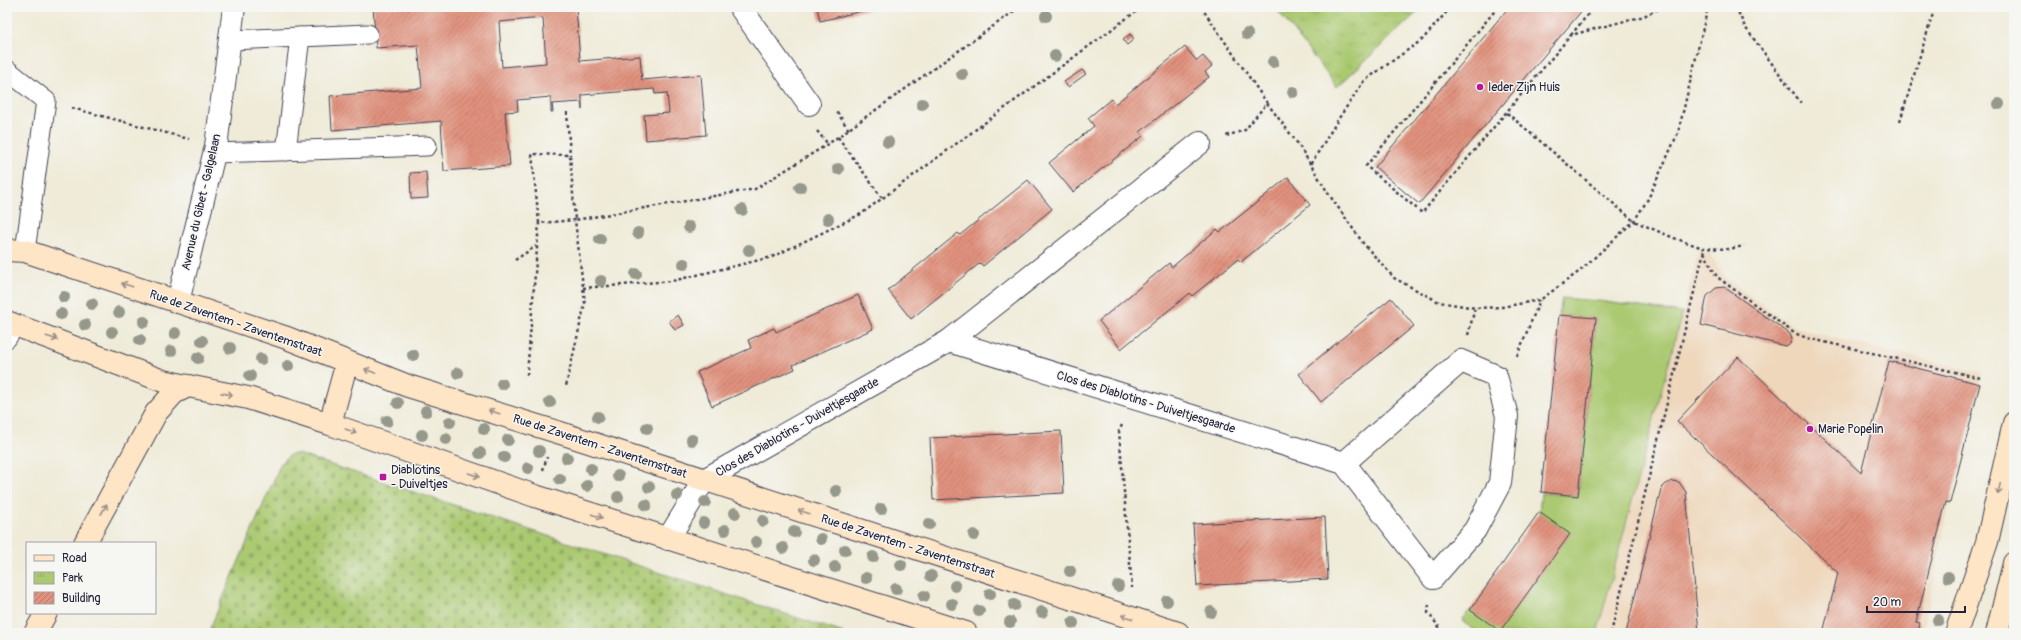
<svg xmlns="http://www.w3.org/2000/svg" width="2021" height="640" font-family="Pangolin,sans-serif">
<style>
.built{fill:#eed7bb}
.green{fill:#aac971;stroke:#667656}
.cemetery{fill:url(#cemetery-stones);stroke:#667656}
.park{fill:url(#park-tufts);stroke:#667656}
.building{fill:url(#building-hatch);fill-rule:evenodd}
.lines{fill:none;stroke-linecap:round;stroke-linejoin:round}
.service-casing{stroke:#414053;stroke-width:21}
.minor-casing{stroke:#414053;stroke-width:24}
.secondary-casing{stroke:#414053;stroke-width:24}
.path{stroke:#414053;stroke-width:2.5;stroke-dasharray:3 3;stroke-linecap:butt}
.service{stroke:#fff;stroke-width:19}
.minor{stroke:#fff;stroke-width:22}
.secondary{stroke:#fde5c5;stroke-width:22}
.tree{fill:#95988a}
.oneway{stroke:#9a8d87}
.poi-dot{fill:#b5179e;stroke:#f6f6f2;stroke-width:1.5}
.labels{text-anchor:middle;stroke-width:3;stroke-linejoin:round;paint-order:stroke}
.poi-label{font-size:12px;fill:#22223b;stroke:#f6f6f2;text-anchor:start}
.street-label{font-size:12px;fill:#22223b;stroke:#f6f6f2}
</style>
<defs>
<pattern id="cemetery-stones" width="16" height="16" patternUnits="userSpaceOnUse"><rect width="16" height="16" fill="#aac971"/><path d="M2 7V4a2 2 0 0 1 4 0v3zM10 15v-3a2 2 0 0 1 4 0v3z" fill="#92ac63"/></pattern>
<pattern id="park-tufts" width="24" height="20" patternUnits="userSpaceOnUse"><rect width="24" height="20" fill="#aac971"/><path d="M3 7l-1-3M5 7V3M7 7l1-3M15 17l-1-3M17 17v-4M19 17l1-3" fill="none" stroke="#92ac63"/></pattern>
<pattern id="building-hatch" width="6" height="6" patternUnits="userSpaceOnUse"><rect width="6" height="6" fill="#e1927e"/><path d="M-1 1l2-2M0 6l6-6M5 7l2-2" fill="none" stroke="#b67768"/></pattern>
</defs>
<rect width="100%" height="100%" fill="#f6f6f2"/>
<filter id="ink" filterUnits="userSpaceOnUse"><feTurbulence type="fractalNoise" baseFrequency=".025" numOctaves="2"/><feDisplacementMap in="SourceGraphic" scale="8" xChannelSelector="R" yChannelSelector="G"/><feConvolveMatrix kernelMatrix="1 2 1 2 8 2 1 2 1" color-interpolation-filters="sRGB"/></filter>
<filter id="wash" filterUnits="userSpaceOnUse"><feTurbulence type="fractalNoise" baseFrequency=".012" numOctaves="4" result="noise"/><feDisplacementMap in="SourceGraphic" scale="16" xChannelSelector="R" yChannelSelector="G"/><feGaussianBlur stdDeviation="0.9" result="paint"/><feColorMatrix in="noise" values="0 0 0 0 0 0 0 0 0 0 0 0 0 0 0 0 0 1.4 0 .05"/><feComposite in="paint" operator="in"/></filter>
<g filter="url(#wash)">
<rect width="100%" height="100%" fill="#efebd8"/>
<polygon class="built" points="1699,250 1709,253 1726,278 1792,326 1814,333 1982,373 1950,503 1923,633 1597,633"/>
<polygon class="green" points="1562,298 1599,301 1682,313 1597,633 1478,633 1463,622 1462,619 1470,610 1500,630 1569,534 1539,512 1541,493 1578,496 1596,319 1559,315"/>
<polygon class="cemetery" points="291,454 298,454 844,633 208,633 281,463"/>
<polygon class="park" points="1275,7 1423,7 1337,87"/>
<g id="blocks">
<g class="building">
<path d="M373,7H576L580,61L640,56L642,80L701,75L706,135L646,140L644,115L669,113L667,93L655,94L654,89L582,95V110L581,102L552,104L553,112H551V97L517,100L518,111L505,112L510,166L444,171L441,121L332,130L330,96L422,88L418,45L376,48ZM543,18L546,63L502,67L499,22Z"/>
<polygon points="817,7 875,7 875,8 820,21"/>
<polygon points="1509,7 1585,7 1419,204 1375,167"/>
<polygon points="1130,34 1134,39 1127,45 1123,40"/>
<polygon points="1185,47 1197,61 1203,56 1212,66 1205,72 1209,77 1140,132 1143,136 1073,192 1049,163 1094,126 1088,118 1111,99 1115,104"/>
<polygon points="1082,70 1086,74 1068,87 1064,82"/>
<polygon points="426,172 428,198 411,199 410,173"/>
<polygon points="1288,177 1310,205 1241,262 1238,259 1192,296 1190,293 1121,349 1099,321 1169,263 1172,267 1217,229 1220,232"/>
<polygon points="1028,180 1052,209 983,266 980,263 911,319 888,290 958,233 960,235"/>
<polygon points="1724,287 1790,334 1792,339 1790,344 1785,346 1701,325 1707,296 1716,288"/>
<polygon points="858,295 873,329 793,365 795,369 712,406 697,372 751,348 748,340 774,328 776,332"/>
<polygon points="1391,298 1414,326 1321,402 1299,374"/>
<polygon points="678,315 684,325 675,330 669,321"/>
<polygon points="1559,315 1596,318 1578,496 1541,492"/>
<polygon points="1738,357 1861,473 1889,361 1980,384 1950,503 1946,502 1916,622 1920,623 1918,633 1823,633 1838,573 1677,421"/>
<polygon points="1061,431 1064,493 933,500 930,438"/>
<polygon points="1672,481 1679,482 1686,492 1699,633 1626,633 1661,489 1666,484"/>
<polygon points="1539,512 1570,534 1500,631 1470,610"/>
<polygon points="1325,517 1328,579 1197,586 1193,524"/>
</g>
</g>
</g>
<g filter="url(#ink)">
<use href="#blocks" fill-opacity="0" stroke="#414053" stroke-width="1"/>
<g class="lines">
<defs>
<g id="service">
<polyline points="230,40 368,34"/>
<polyline points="7,70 46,101 25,251"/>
<polyline points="286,151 300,37"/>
<polyline points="215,153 427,146"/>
<polyline points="7,338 14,326"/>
</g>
<g id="minor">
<polyline points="740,7 809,104"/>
<polyline points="178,302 216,146 234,7"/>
<polyline points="949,341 1200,143"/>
<polyline points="668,539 704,480 949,341 1344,463 1433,578 1475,530 1500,483 1507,416 1496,376 1461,361 1344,463"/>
</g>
<g id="secondary">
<polyline points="7,250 25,251 287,338 408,386 567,435 1178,633"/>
<polyline points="7,322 163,381 248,398 330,424 535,496 966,633"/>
<polyline points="330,424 347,362"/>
<polyline points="85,543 156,413 174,393 188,386"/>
<polyline points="35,633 46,613"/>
<polyline points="1956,633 1987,542 2014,423"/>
<polyline points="1997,633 2014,563"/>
</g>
</defs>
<use href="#service" class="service-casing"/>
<use href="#minor" class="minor-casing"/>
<use href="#secondary" class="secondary-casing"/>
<g class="path">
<polyline points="1201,7 1267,103 1245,130 1226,136"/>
<polyline points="1498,7 1366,166 1422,213 1571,35 1644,16 1662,7"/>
<polyline points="1736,7 1745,27 1801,103"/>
<polyline points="1571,35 1594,7"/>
<polyline points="1267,103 1298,144 1328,193 1363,243 1394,278 1439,302 1475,308 1502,307 1540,300 1580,271 1634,221 1648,199 1678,133 1708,7"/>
<polyline points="72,108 189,139"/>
<polyline points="567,112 570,155"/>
<polyline points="837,112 849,130"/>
<polyline points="1507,113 1634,221 1674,238 1703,248 1729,249 1744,246"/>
<polyline points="1900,121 1935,7"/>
<polyline points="817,131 828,144"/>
<polyline points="838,137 882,198"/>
<polyline points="1311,164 1339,118 1364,81 1422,40 1451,7"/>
<polyline points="539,223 532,154 570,155 575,220 755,189 828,144 1020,7"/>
<polyline points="1704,252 1717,277 1794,333 1807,338 1981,378"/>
<polyline points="515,260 536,246"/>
<polyline points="583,288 672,281 772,257 861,214 1142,7"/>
<polyline points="1468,335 1475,308"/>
<polyline points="1517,356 1540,300"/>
<polyline points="527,375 539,223 575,220 585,303 566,386"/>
<polyline points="1122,425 1119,431 1132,588"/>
<polyline points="543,470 547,457"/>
<polyline points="1429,605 1428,613 1444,633"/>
<polyline points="1611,633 1704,251 1703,248"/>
</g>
<use href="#service" class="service"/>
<use href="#minor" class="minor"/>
<use href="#secondary" class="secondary"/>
</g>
<g class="tree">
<circle cx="1046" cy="16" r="6"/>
<circle cx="1247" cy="34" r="6"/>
<circle cx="1055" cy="56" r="6"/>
<circle cx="1273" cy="62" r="6"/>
<circle cx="962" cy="74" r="6"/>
<circle cx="1293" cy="92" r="6"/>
<circle cx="922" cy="104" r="6"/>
<circle cx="1999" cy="104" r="6"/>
<circle cx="888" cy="142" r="6"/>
<circle cx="838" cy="169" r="6"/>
<circle cx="800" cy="187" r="6"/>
<circle cx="742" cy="210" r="6"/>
<circle cx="828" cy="219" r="6"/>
<circle cx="689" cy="227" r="6"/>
<circle cx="638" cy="233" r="6"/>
<circle cx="600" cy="239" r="6"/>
<circle cx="749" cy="250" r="6"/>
<circle cx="684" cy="264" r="6"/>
<circle cx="636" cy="274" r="6"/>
<circle cx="601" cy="281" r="6"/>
<circle cx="64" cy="297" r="6"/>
<circle cx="92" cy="304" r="6"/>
<circle cx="119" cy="312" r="6"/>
<circle cx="61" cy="314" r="6"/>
<circle cx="144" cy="322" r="6"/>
<circle cx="85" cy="325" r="6"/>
<circle cx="112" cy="332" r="6"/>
<circle cx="175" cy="333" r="6"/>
<circle cx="140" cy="340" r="6"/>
<circle cx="202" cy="341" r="6"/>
<circle cx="230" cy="348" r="6"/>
<circle cx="171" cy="351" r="6"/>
<circle cx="413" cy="355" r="6"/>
<circle cx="198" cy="358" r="6"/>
<circle cx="261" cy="359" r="6"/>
<circle cx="288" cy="366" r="6"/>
<circle cx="458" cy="373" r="6"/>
<circle cx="250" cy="376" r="6"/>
<circle cx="502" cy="384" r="6"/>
<circle cx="550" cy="402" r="6"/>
<circle cx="398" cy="403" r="6"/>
<circle cx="426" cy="411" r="6"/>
<circle cx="598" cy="417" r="6"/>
<circle cx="387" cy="421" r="6"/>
<circle cx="450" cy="422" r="6"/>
<circle cx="647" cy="428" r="6"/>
<circle cx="484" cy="429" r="6"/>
<circle cx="422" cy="435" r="6"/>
<circle cx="446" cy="439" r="6"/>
<circle cx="508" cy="440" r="6"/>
<circle cx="692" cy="440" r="6"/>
<circle cx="539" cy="451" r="6"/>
<circle cx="480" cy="453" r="6"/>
<circle cx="504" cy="457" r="6"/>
<circle cx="567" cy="458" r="6"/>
<circle cx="528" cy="468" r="6"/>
<circle cx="591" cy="469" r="6"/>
<circle cx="618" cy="476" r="6"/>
<circle cx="560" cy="479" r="6"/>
<circle cx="587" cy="486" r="6"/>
<circle cx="649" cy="487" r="6"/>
<circle cx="836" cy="491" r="6"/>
<circle cx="677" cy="495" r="6"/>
<circle cx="618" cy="497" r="6"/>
<circle cx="705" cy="502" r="6"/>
<circle cx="646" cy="505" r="6"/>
<circle cx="881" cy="509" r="6"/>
<circle cx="735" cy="513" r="6"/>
<circle cx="763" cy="521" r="6"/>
<circle cx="704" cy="523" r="6"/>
<circle cx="929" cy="524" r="6"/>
<circle cx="725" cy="530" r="6"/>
<circle cx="794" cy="532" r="6"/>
<circle cx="974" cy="535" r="6"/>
<circle cx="821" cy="539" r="6"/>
<circle cx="756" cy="542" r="6"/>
<circle cx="783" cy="548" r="6"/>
<circle cx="845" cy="550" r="6"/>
<circle cx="873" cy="557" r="6"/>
<circle cx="814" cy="560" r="6"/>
<circle cx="901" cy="565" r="6"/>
<circle cx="835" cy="567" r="6"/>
<circle cx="1070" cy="571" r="6"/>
<circle cx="931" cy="576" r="6"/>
<circle cx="1948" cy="577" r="6"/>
<circle cx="866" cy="578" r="6"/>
<circle cx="955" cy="586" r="6"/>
<circle cx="1118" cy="586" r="6"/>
<circle cx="896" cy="589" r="6"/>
<circle cx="990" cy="594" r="6"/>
<circle cx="924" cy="596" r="6"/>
<circle cx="1167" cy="601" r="6"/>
<circle cx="952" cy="604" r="6"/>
<circle cx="1014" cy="605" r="6"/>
<circle cx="979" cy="611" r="6"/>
<circle cx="1042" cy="612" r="6"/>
<circle cx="1211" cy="612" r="6"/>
<circle cx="1938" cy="620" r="6"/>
<circle cx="1010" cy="622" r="6"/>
<circle cx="1073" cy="623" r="6"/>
</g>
<defs><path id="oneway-shaft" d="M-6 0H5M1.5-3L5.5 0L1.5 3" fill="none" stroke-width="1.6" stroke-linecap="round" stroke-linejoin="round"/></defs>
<g class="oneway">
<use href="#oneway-shaft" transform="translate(127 285) rotate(-162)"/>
<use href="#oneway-shaft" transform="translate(52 338) rotate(18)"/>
<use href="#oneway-shaft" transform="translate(370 371) rotate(-159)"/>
<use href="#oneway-shaft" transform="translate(227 394) rotate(11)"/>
<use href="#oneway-shaft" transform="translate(494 412) rotate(-163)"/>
<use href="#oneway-shaft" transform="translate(351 431) rotate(20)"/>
<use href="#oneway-shaft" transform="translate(474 475) rotate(19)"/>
<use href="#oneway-shaft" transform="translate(1999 489) rotate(103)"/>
<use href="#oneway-shaft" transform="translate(104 509) rotate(-61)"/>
<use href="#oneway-shaft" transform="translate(804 512) rotate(-162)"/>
<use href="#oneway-shaft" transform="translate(597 516) rotate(18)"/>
<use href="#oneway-shaft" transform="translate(1127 617) rotate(-162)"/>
</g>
</g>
<g class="poi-dot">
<circle cx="1480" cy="87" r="4"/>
<circle cx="1810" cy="429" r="4"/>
<rect x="379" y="473" width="8" height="8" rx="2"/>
</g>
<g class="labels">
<g class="poi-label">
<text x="1488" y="91">Ieder Zijn Huis</text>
<text x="1818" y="433">Marie Popelin</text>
<text x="391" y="474">Diablotins<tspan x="391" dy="14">- Duiveltjes</tspan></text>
</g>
<g class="street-label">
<text transform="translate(201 202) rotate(-77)" y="4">Avenue du Gibet - Galgelaan</text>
<text transform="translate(236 323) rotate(19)" y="4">Rue de Zaventem - Zaventemstraat</text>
<text transform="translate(1146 402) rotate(17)" y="4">Clos des Diablotins - Duiveltjesgaarde</text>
<text transform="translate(797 427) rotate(-30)" y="4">Clos des Diablotins - Duiveltjesgaarde</text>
<text transform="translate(600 446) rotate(18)" y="4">Rue de Zaventem - Zaventemstraat</text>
<text transform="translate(908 546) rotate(18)" y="4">Rue de Zaventem - Zaventemstraat</text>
</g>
</g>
<rect width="2021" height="640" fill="none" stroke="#f6f6f2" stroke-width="24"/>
<rect x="26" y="542" width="130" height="72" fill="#f6f6f2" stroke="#a1a1a9"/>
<rect x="34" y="555" width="20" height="6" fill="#fde5c5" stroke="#a1a1a9"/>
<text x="62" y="562" font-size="12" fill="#22223b">Road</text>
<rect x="34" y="572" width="20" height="12" fill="url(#park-tufts)" stroke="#a1a1a9"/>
<text x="62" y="582" font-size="12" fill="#22223b">Park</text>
<rect x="34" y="592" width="20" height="12" fill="url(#building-hatch)" stroke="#a1a1a9"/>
<text x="62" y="602" font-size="12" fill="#22223b">Building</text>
<path d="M1867 606v6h98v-6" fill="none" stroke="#22223b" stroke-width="2"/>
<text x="1873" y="606" font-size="12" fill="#22223b" stroke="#f6f6f2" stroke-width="3" paint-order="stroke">20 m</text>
</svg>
